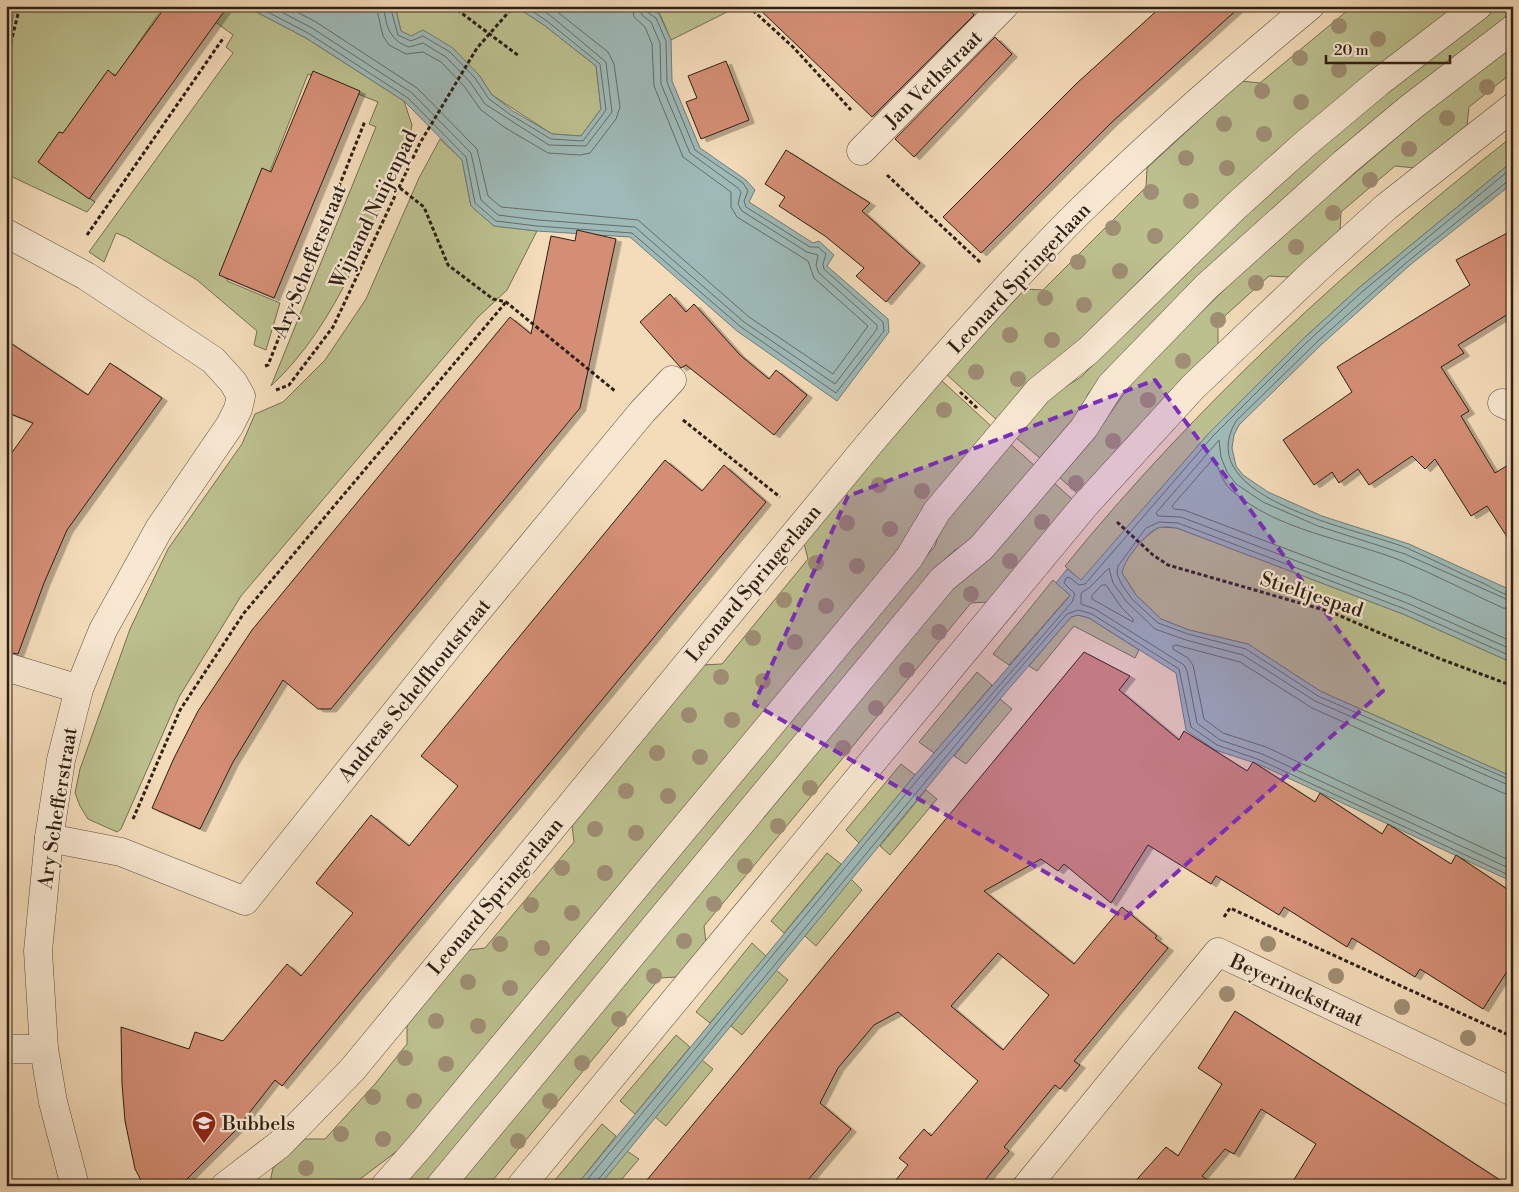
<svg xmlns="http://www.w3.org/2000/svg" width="1519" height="1192" font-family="'Libre Bodoni',serif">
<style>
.green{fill:#bcc08f;stroke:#747052}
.water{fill:#9ebab8;stroke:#707c76}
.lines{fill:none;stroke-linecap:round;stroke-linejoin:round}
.shore{stroke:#656c66;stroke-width:1}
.building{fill:#d48e74;stroke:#2c1f14;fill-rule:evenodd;filter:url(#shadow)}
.minor-casing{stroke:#5e4e3e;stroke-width:29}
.path{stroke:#2c1f14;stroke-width:3;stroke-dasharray:4 2.5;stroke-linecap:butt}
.minor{stroke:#f8e8d2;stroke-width:28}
.tree{fill:#9e8e73}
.marked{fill:#7b2cbf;fill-opacity:0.2;stroke:#7b2cbf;stroke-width:4;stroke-dasharray:10 6;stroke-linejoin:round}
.labels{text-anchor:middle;stroke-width:4.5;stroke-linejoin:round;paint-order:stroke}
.street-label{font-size:20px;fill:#2c1f14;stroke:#f8e8d2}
.poi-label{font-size:20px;fill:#2c1f14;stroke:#f8e8d2;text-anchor:start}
</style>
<defs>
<filter id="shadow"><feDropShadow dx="5.5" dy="3" stdDeviation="0" flood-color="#0004"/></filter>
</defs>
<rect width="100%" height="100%" fill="#f4dcba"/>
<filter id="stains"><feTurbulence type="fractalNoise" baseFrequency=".004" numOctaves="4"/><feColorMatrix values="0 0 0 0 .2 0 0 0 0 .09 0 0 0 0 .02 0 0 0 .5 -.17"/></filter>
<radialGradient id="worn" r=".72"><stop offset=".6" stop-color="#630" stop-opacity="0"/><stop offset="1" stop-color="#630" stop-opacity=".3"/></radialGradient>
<g class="green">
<polygon points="16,6 164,6 50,171 95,202 87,212 6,174 6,45"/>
<path d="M194,6H245L306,38L404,101L412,125L409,141C371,225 340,322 271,386L376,127L369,124L378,102L308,74L227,281L280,303L266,350L254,345L257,331L197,280L126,237L116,233L104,262L89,252L233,53L226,47L233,35Z"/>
<polygon points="395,6 515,6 544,25 596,66 601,109 581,136 552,134 492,95 479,75 401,31"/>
<polygon points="647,6 739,6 671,40 660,14"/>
<polygon points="1353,6 1456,6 1234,192 1156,264 1083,337 1032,379 997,420 946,374 1025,289 1043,290 1146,187 1147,168 1241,81 1260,83"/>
<polygon points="1497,6 1513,6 1513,14 1476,41 1096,384 1088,394 1082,411 1041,459 1014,436 1049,397 1081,377 1190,266 1357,115"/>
<polygon points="1513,45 1513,72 1469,107 1467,126 1415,168 1395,166 1341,212 1340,231 1289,277 1269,276 1218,322 1218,344 1127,438 1078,494 1058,476 1101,426 1138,374 1265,250 1443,98"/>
<path d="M1513,136V161L1360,287L1303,339L1209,433L1081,581L1065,566C1196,405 1350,264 1513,136Z"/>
<polygon points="440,139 462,160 471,206 494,226 537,231 507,290 478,317 241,596 179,697 121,829 117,832 88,819 80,806 75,793 80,769 130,629 168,549 242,444 255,414 283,402 325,360 366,299 419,178"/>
<polygon points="941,380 991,426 908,538 405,1145 351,1186 269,1186 273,1168 305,1139 325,1139 375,1084 407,1044 407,1025 469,950 485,948 574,842 572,826 702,665 722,664 808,559 804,543"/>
<polygon points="1008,442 1035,466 967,544 955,550 944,560 434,1175 425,1186 402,1186 935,546 942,524"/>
<polygon points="1052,481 1073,500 989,602 971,603 704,926 706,943 676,977 660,978 488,1186 455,1186 949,590"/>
<path d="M1160,527L1177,528L1403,614L1513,663V777L1320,691L1248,644L1189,630L1161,619L1136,595L1122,573C1123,559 1147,533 1160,527Z"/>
<polygon points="1053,580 1070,595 1009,665 993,654"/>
<polygon points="1078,615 1089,618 1139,650 1135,658 1074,626 1037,671 1029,666 1071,617"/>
<polygon points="977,672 992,685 934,753 919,742"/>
<polygon points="1000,699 1012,709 966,764 954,756"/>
<polygon points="901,764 915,775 859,843 846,830"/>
<polygon points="926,790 937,799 890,855 880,846"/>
<polygon points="827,853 841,864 784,933 771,921"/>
<polygon points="851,879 862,890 816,946 805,936"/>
<polygon points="752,943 766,956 710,1023 696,1012"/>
<polygon points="776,970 788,980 742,1035 731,1026"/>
<polygon points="676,1035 690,1047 635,1114 620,1101"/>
<polygon points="702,1060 713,1069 666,1126 655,1117"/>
<polygon points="602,1124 616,1136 576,1186 550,1186"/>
<polygon points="627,1151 639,1159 616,1186 599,1186"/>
</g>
<g class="water">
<polygon points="245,6 395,6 401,31 411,36 423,30 453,48 479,75 492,95 513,111 552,134 581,136 601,109 596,66 544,25 515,6 647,6 659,14 671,40 672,81 700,148 746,180 755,190 749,202 813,243 819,241 834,255 827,266 888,319 889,332 837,401 737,331 630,237 537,231 494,226 471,206 462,160 404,101 306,38"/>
<path d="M1513,161V183L1410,265L1322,344L1239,425L1234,435L1232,448L1236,466L1243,475L1268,492L1322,516L1409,544L1513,591V663L1403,614L1177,528C1171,527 1164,526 1158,528C1146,532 1123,561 1122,573L1136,595L1161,619L1189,630L1248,644L1320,691L1513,777V882L1258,764L1215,750L1186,730L1176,673L1089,618L1078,615L1071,617L1000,699L599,1186H576L915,775L1068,598L1070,595L1056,583L1067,569L1081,580L1209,433L1303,339L1360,287Z"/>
</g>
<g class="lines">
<g class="shore">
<polyline points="256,6 308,33 408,98 466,157 475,203 496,221 537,226 632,233 741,327 836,393 884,331 883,322 824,269 823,264 826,254 818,247 810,247 746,207 744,201 748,191 743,183 695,150 667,82 666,41 656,18 647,12 645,6"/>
<polyline points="270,6 312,28 412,93 471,153 481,200 498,215 538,220 635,227 744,322 835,384 877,329 877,325 819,273 816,266 818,255 807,252 742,211 738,204 741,192 738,188 690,153 661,84 660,43 651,22 642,15 639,6"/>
<polyline points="286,6 316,22 417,88 477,149 488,196 501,207 638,220 749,317 833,374 868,326 814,278 808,261 737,217 731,207 731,192 683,157 654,86 652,44 645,27 634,17 632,6"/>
<polyline points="376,6 383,36 389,45 406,54 423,52 441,62 464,86 481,110 504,127 548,153 580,155 590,153 616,119 620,107 614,64 608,52 550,6"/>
<path d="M384,6C385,25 390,41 409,47L423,43L446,57L470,82L485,104L549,145L586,146L612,112L606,62L551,16L536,6"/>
<polyline points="390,6 398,35 411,41 423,36 450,52 475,78 489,99 511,115 551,139 583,141 606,110 600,64 547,21 524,6"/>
<path d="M1513,180L1508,181L1407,262L1319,340L1236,421C1189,501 1363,529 1409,549C1434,560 1459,573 1485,584C1493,588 1503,595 1513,596"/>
<polygon points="1102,585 1106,585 1121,607 1133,619 1133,622 1092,599 1092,596"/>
<polyline points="1513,602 1405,554 1318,526 1263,502 1236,484 1227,472 1221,457 1219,440 1156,513 1158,516 1181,517 1407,603 1513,650"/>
<path d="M1513,609L1503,608C1470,593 1436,575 1402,561C1347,539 1276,531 1230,489C1221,480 1220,468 1213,459L1172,506L1174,509L1184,510L1410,596L1513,642"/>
<polyline points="1513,657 1405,609 1178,523 1159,522 1146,528 1118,566 1117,574 1122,585 1132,599 1158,623 1188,634 1246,649 1318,696 1513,781"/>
<polyline points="1513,787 1315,701 1243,655 1186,640 1155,629 1127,602 1113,583 1109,568 1089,588 1081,593 1081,604 1095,609 1184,665 1187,671 1197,723 1220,740 1262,754 1513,870"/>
<polyline points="1513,795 1503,793 1312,708 1240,662 1176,645 1173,646 1173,649 1188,658 1193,665 1204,719 1223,733 1266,747 1513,862"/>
<polyline points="582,1186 919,778 1072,602 1075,594 1064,583 1066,578 1069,577 1079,585 1085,584 1213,436 1306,343 1363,291 1513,167"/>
<polyline points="596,1186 597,1181 624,1148 996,696 1067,614 1078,610 1092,614 1179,669 1191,727 1217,745 1260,760 1513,877"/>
</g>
</g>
<g class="building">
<polygon points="166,6 228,6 89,199 38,162 59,132 63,133 108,70 115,76"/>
<polygon points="756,6 966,6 974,15 872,117"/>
<polygon points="1162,6 1241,6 1112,122 981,253 943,217 1077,83"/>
<polygon points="995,37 1012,54 914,157 895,139"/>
<polygon points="726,61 749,120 701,139 686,102 697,98 688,76"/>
<polygon points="313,71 360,91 274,298 219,275 262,168 271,172"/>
<polygon points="786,150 870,203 862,211 920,263 886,302 856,276 864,268 825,236 779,206 785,197 765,184"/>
<polygon points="577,230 616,239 580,408 331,709 318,709 283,680 233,762 200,829 152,808 174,758 198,711 252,630 510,317 531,334 551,236 575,241"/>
<polygon points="1513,230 1513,311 1458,345 1464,353 1441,367 1469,411 1461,416 1495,473 1513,462 1513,546 1487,506 1471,516 1435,459 1425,469 1412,456 1369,485 1358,469 1339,483 1332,472 1314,485 1283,440 1352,392 1337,367 1470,285 1456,260"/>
<polygon points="670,294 686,312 694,304 740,355 769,379 776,370 807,395 774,435 686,365 681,368 640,322"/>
<polygon points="6,340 88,395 110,363 162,398 67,530 44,583 18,654 6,652 6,461 33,423 6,412"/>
<polygon points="665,460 702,491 724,465 766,502 282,1086 275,1080 235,1131 180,1186 144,1186 135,1169 125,1121 122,1084 121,1027 189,1049 195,1032 223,1041 287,964 301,976 353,913 316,883 371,815 409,846 458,786 421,756"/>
<path d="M1084,652L1130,676L1119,690L1179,740L1184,731L1247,771L1253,762L1315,802L1320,793L1382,834L1388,824L1451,864L1456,855L1513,893V962L1483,1009L1420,969L1415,977L1352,938L1347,947L1284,907L1279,915L1216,876L1211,884L1148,845L1111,903L1064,864L1058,871L1041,859L984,891L1074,964L1122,907L1157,936L1155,938L1168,948L1074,1061L1080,1065L1060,1089L1055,1085L1004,1147L1009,1151L980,1186H891L908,1165L899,1158L924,1129L931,1136L978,1081L898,1012L874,1025L838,1068L820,1103L851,1129L803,1186H642ZM998,953L1049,995L1003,1050L951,1006Z"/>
<polygon points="1235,1011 1420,1128 1509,1186 1290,1186 1316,1144 1261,1109 1234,1154 1225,1149 1202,1176 1215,1186 1131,1186 1166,1147 1178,1156 1222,1084 1198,1068"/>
</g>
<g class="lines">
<defs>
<g id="minor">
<polyline points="861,151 1004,6"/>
<polyline points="6,233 86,276 213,360 233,382 241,396 238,409 230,425 159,529 103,630 79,689 61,760 49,838 38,951 44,1049 53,1102 75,1186"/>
<polyline points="1502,403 1513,408"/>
<polyline points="6,667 79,689"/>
<polyline points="49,838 121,852 245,901 459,633 642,412 672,380"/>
<polyline points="6,1049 44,1049"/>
<path d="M225,1186L280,1144L352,1070L870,443C937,364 1005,286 1078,213C1152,141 1230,72 1310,6"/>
<polyline points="385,1186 420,1146 909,558 937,511 1038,391 1089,350 1235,207 1305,144 1379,82 1478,6"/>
<polyline points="440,1186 943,579 981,548 1084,428 1111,385 1206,287 1344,163 1411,107 1513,29"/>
<polyline points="521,1186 1085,505 1193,387 1316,270 1386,207 1513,107"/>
<polyline points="1027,1186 1218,952 1513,1092"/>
</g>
</defs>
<use href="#minor" class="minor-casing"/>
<g class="path">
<polyline points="452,6 519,56"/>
<polyline points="748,6 793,47 851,110"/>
<polyline points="6,62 20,6"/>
<polyline points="887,175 981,263"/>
<polyline points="400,188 424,207 448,265 493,299 506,302 615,391"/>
<polyline points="87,235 224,37"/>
<polyline points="265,366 268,365 365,121"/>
<polyline points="276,390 289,385 333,327 420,143 477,48 514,6"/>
<polyline points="960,392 977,408"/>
<polyline points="683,420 780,497"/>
<polyline points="1117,522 1153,555 1168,565 1331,612 1438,658 1513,686"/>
<polyline points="133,819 180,710 244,613 506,302"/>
<polyline points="1224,917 1230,908 1513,1037"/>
</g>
<use href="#minor" class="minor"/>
</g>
<g class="tree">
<circle cx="1339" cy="26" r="8"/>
<circle cx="1378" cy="39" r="8"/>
<circle cx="1300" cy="58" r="8"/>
<circle cx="1339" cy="70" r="8"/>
<circle cx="1487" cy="87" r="8"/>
<circle cx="1262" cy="91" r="8"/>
<circle cx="1301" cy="102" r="8"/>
<circle cx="1447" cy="118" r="8"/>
<circle cx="1224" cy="124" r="8"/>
<circle cx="1264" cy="134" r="8"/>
<circle cx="1409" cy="149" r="8"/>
<circle cx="1186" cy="158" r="8"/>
<circle cx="1227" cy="168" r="8"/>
<circle cx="1370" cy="180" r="8"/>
<circle cx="1151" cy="192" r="8"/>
<circle cx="1191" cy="201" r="8"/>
<circle cx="1333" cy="213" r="8"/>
<circle cx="1113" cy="228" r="8"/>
<circle cx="1155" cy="236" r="8"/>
<circle cx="1296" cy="247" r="8"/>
<circle cx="1078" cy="262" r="8"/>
<circle cx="1120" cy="271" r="8"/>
<circle cx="1256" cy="283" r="8"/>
<circle cx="1045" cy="298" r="8"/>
<circle cx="1084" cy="305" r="8"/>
<circle cx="1218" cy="320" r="8"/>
<circle cx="1010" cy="335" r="8"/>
<circle cx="1052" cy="340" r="8"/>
<circle cx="1183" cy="361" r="8"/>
<circle cx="976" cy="372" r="8"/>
<circle cx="1018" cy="379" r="8"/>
<circle cx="1148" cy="400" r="8"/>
<circle cx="944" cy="410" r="8"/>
<circle cx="1113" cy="441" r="8"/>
<circle cx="1076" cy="483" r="8"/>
<circle cx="879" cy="485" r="8"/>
<circle cx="922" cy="491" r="8"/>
<circle cx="1042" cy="522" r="8"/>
<circle cx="847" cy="523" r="8"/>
<circle cx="890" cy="529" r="8"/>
<circle cx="1010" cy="561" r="8"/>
<circle cx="816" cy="563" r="8"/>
<circle cx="857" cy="566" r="8"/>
<circle cx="971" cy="594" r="8"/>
<circle cx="784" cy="600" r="8"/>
<circle cx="826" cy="606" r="8"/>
<circle cx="939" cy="632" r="8"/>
<circle cx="753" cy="638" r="8"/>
<circle cx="795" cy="642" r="8"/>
<circle cx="907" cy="670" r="8"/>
<circle cx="721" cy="677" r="8"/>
<circle cx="763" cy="681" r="8"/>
<circle cx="876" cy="708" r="8"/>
<circle cx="689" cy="715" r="8"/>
<circle cx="732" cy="720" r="8"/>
<circle cx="843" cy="748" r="8"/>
<circle cx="657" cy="753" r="8"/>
<circle cx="700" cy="757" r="8"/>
<circle cx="810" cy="788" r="8"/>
<circle cx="626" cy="791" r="8"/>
<circle cx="668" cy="796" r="8"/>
<circle cx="778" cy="826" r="8"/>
<circle cx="595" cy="829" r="8"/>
<circle cx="636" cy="833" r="8"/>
<circle cx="745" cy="866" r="8"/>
<circle cx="562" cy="868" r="8"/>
<circle cx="605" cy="873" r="8"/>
<circle cx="714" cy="904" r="8"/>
<circle cx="531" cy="905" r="8"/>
<circle cx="572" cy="913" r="8"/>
<circle cx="684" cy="941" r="8"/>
<circle cx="500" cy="944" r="8"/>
<circle cx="1268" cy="944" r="8"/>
<circle cx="542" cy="948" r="8"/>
<circle cx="654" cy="976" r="8"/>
<circle cx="1336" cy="976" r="8"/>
<circle cx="468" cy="982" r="8"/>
<circle cx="510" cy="988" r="8"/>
<circle cx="1227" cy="994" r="8"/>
<circle cx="1402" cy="1007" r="8"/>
<circle cx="619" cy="1019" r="8"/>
<circle cx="436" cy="1021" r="8"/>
<circle cx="478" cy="1026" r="8"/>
<circle cx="1468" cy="1038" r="8"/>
<circle cx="405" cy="1058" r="8"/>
<circle cx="582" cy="1063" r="8"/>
<circle cx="446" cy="1064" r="8"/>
<circle cx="373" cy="1097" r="8"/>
<circle cx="414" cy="1101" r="8"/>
<circle cx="550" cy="1101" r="8"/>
<circle cx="341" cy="1134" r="8"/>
<circle cx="383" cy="1139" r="8"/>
<circle cx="518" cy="1141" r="8"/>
<circle cx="306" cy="1168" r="8"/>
</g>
<path class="marked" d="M1155,380L1383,691L1125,918L754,704L848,496Z"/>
<defs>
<symbol id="school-pin" viewBox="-11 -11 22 30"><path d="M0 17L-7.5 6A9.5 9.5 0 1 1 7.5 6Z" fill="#8f2418" stroke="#f8e8d2"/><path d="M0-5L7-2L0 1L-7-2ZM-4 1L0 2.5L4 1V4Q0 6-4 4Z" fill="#fff"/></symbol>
</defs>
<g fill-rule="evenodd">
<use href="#school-pin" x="190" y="1109" width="28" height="38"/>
</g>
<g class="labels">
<g class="street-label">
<text transform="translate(933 79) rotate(-45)" y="7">Jan Vethstraat</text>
<text transform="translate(373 209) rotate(-64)" y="7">Wijnand Nuijenpad</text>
<text transform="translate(309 261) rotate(-68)" y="7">Ary Schefferstraat</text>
<text transform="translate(1019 278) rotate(-47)" y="7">Leonard Springerlaan</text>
<text transform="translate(753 583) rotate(-50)" y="7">Leonard Springerlaan</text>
<text transform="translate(1312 594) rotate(18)" y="7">Stieltjespad</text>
<text transform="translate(414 690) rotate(-51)" y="7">Andreas Schelfhoutstraat</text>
<text transform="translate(57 808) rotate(-81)" y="7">Ary Schefferstraat</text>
<text transform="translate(495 896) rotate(-50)" y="7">Leonard Springerlaan</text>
<text transform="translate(1297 990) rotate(25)" y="7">Beyerinckstraat</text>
</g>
<g class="poi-label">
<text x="222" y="1130">Bubbels</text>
</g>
</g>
<rect width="1519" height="1192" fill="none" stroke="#f4dcba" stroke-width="25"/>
<rect x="8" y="8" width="1504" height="1177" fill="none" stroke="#2c1f14" stroke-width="2.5"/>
<rect x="12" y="12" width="1494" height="1167" fill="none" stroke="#2c1f14"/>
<path d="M1326 55v8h124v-8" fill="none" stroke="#2c1f14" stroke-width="2.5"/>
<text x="1334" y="55" font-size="15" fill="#2c1f14" stroke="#f8e8d2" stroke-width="4" paint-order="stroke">20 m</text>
<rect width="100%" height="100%" filter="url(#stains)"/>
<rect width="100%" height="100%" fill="url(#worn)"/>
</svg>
